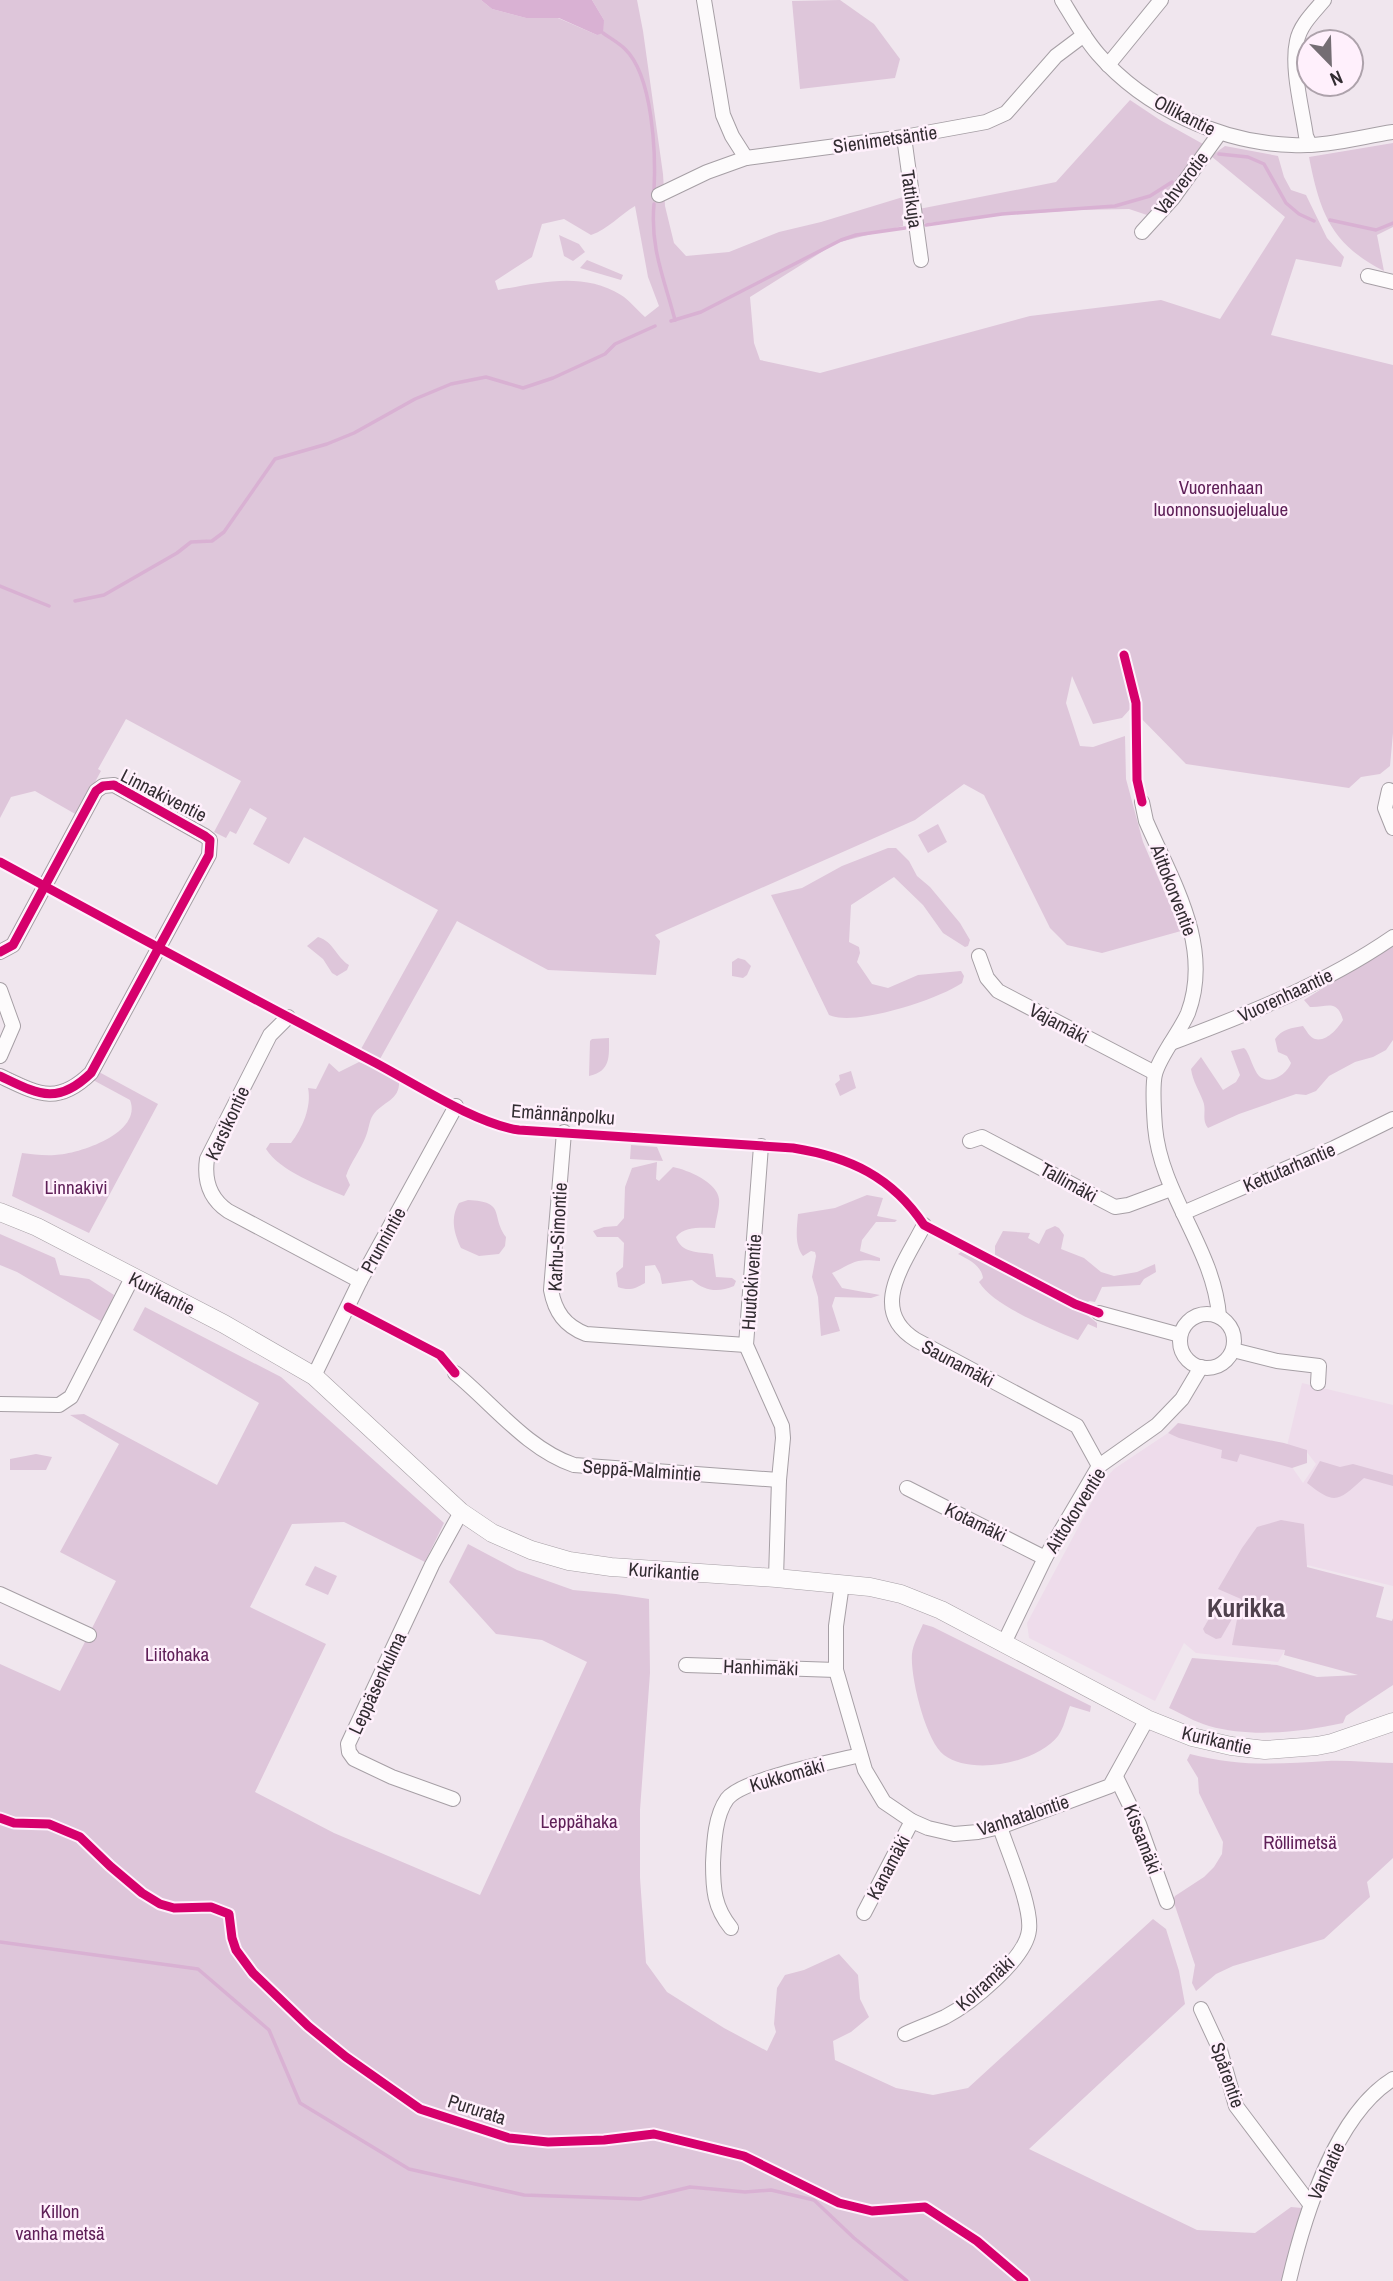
<svg xmlns="http://www.w3.org/2000/svg" width="1393" height="2281" font-family="'Archivo Narrow',sans-serif">
<style>
.built{fill:#eedceb}
.green{fill:#dec6da;fill-rule:evenodd}
.water{fill:#d9b1d3}
.lines{fill:none;stroke-linecap:round;stroke-linejoin:round}
.stream{stroke:#d9b1d3;stroke-width:3.5}
.minor-casing{stroke:#a69fa5;stroke-width:16}
.major-casing{stroke:#a69fa5;stroke-width:19}
.minor{stroke:#fdfbfc;stroke-width:14}
.major{stroke:#fdfbfc;stroke-width:18}
.cycleway-casing{stroke:#fff0fc;stroke-width:13}
.cycleway{stroke:#d6006c;stroke-width:9}
.labels{text-anchor:middle;stroke-width:5;stroke-linejoin:round;paint-order:stroke}
.street-label{font-size:19px;fill:#322c31;stroke:#fff0fc}
.park-label{font-size:19px;fill:#5f2058;stroke:#fff0fc}
.district-label{font-size:26px;font-weight:bold;fill:#50424e;stroke:#fff0fc}
</style>
<rect width="100%" height="100%" fill="#f0e6ee"/>
<polygon class="built" points="1302,1383 1393,1405 1393,1586 1307,1565 1285,1650 1278,1662 1196,1653 1184,1643 1155,1701 1029,1638 1027,1623 1103,1481 1114,1469 1168,1433 1292,1467 1303,1483 1316,1464 1306,1451 1287,1446"/>
<g class="green">
<path d="M0,0H481L492,9L526,18H558L597,35L604,20L592,0H637L643,31L663,174L665,206L674,243L686,256L729,252L779,232L821,222L903,197V226L836,243L750,297L754,343L760,360L820,373L1030,316L1161,300L1220,319L1285,217L1211,156L1225,146L1278,156L1284,177L1291,190L1306,195L1327,238L1344,257L1341,267L1296,259L1271,335L1393,365V733L1390,766L1380,774L1361,777L1349,788L1186,764L1131,708L1122,718L1093,724L1072,676L1066,703L1080,746L1093,747L1125,736L1126,779L1143,842L1181,931L1102,953L1067,945L1050,928L984,795L964,784L915,820L655,935L660,941L656,975L548,970L457,921L380,1059L361,1049L438,910L304,837L289,864L253,844L267,818L250,808L236,834L230,831L226,838L214,832L241,781L126,719L98,769L101,771L77,815L35,791L11,797L0,818ZM635,206L648,277L659,306L645,317C637,310 629,300 621,295C582,271 539,283 498,290L495,281L532,257L542,224L564,219L591,235C608,229 620,215 635,206Z"/>
<polygon points="840,0 874,24 900,59 895,78 800,89 792,1"/>
<polygon points="1130,100 1160,120 1203,144 1150,216 1129,209 1078,210 976,217 921,224 919,209 1056,182"/>
<path d="M1393,143V227L1377,235L1384,271C1331,244 1320,213 1309,157Z"/>
<polygon points="559,235 579,244 585,252 573,261 564,256"/>
<polygon points="587,260 623,275 621,280 580,268"/>
<polygon points="938,824 947,842 928,853 918,835"/>
<path d="M888,848H896L909,861L917,876L930,887L960,923L970,940L968,946L965,947L943,933L923,905L894,877L851,905L849,942L859,947L860,953L857,962L872,984L888,988L918,975L961,971L964,976L962,983C939,999 855,1027 829,1015L771,895L802,888L842,866Z"/>
<path d="M318,937C334,942 336,957 349,965L347,970L337,976L332,973L323,959L307,946Z"/>
<path d="M1393,944V1040L1386,1050L1373,1057L1355,1062L1329,1076L1316,1091L1306,1095L1296,1094L1239,1114L1208,1128C1201,1119 1207,1111 1203,1101C1199,1090 1193,1082 1191,1069L1201,1057L1223,1090L1236,1082L1240,1075L1231,1051L1244,1048L1246,1050C1251,1058 1253,1069 1259,1076C1270,1086 1287,1074 1291,1063L1287,1056L1278,1052L1275,1039C1282,1029 1292,1028 1303,1026C1306,1030 1310,1038 1315,1039C1327,1042 1338,1028 1343,1020C1337,998 1326,1008 1310,1007L1304,1000Z"/>
<polygon points="738,958 745,960 751,966 747,975 743,978 732,976 732,962"/>
<path d="M609,1038C609,1057 611,1071 589,1076L590,1041L592,1039Z"/>
<path d="M359,1062L383,1071L399,1082C400,1100 382,1102 373,1115C369,1121 369,1129 366,1136C361,1150 351,1161 346,1176L350,1185L344,1196C320,1186 280,1171 266,1149L270,1143H291C302,1129 312,1107 308,1088L316,1089L329,1063L339,1072Z"/>
<polygon points="851,1071 856,1088 840,1096 835,1084 840,1080 839,1075"/>
<path d="M99,1072L158,1104L89,1233L12,1196L22,1153C32,1154 44,1156 55,1155C79,1154 143,1133 130,1100L93,1080Z"/>
<polygon points="631,1145 657,1147 663,1161 630,1159"/>
<path d="M657,1162L656,1179L659,1181L673,1167C688,1170 717,1182 719,1199C720,1207 716,1219 715,1228C701,1228 685,1226 676,1237C681,1253 698,1252 713,1254L716,1277L732,1278L736,1281L734,1286C718,1293 705,1291 692,1280L662,1284L660,1274L655,1265L645,1266V1283C635,1289 629,1291 618,1287L616,1273L623,1267L624,1243L618,1237H597L593,1231L604,1227L617,1226L624,1218L625,1187L632,1168Z"/>
<path d="M867,1195L883,1198L877,1216L897,1220L895,1222H876L862,1240L860,1251L880,1258V1261C853,1258 854,1263 832,1273L842,1288L880,1295L871,1298L835,1297L832,1306L840,1331L821,1336L818,1297L812,1277L816,1256L815,1252L811,1251L803,1256C794,1244 797,1228 798,1214L835,1208Z"/>
<path d="M468,1200C507,1202 490,1215 506,1237L505,1246L499,1254L479,1256L461,1248C454,1233 450,1218 459,1203Z"/>
<polygon points="1055,1226 1059,1228 1064,1235 1061,1249 1084,1258 1101,1272 1114,1276 1137,1272 1155,1264 1156,1272 1144,1279 1140,1285 1102,1287 1095,1302 1089,1301 1086,1305 1009,1267 995,1257 995,1246 1003,1231 1030,1233 1028,1238 1039,1244 1046,1230"/>
<polygon points="0,1234 55,1258 60,1275 89,1279 114,1295 104,1323 17,1272 0,1265"/>
<path d="M961,1252L1086,1314L1097,1323V1328L1088,1324L1078,1340C1052,1329 993,1306 979,1282L983,1278C981,1265 969,1260 958,1254Z"/>
<polygon points="145,1307 281,1377 444,1523 425,1562 344,1522 292,1524 250,1607 326,1644 255,1792 334,1833 480,1895 587,1662 542,1640 496,1634 449,1582 468,1544 517,1570 573,1590 616,1594 649,1599 650,1673 640,1810 640,1878 646,1963 667,1992 724,2028 767,2051 776,2032 774,2024 777,1988 785,1975 804,1970 839,1954 858,1975 860,1999 869,2017 851,2032 833,2041 835,2060 896,2088 933,2095 968,2088 1153,1919 1166,1929 1179,1971 1185,2004 1029,2149 1197,2230 1255,2233 1291,2207 1302,2208 1283,2281 0,2281 0,1664 60,1691 116,1581 60,1552 119,1444 70,1415 84,1414 217,1485 259,1403 133,1330"/>
<polygon points="1178,1423 1284,1443 1307,1450 1307,1463 1292,1468 1240,1454 1237,1462 1221,1458 1222,1450 1179,1438 1168,1433"/>
<polygon points="36,1454 52,1457 46,1470 10,1470 10,1459"/>
<path d="M1320,1461L1340,1467L1353,1464L1393,1475V1486L1364,1478C1338,1501 1336,1506 1307,1483Z"/>
<path d="M1281,1520L1304,1524L1307,1567L1384,1587L1376,1617L1392,1621L1393,1618V1685L1346,1716L1343,1723C1301,1732 1252,1738 1209,1726C1195,1722 1182,1714 1169,1708L1192,1658L1277,1665L1317,1677L1358,1675L1284,1655L1285,1650L1232,1645L1241,1599L1218,1589L1242,1548L1257,1527Z"/>
<polygon points="315,1566 337,1576 328,1595 305,1585"/>
<polygon points="1222,1602 1234,1609 1236,1612 1221,1638 1216,1639 1205,1633 1203,1629 1218,1603"/>
<path d="M923,1624L933,1627L1091,1706L1090,1712L1070,1706C1066,1716 1064,1728 1058,1736C1037,1763 972,1776 944,1755C926,1742 910,1677 912,1654C913,1644 919,1634 923,1624Z"/>
<path d="M1190,1754C1240,1767 1276,1764 1327,1761C1349,1760 1371,1763 1393,1763V1858L1367,1882L1370,1897L1324,1939L1233,1966L1216,1974L1196,1991L1192,1983L1195,1965L1173,1900L1175,1896L1204,1877L1214,1867L1222,1854L1223,1842L1199,1793L1198,1778L1187,1760Z"/>
</g>
<polygon class="water" points="481,0 592,0 604,20 603,33 597,35 559,18 526,18 492,9"/>
<g class="lines">
<g class="stream">
<path d="M603,33C610,38 619,43 625,49C653,76 656,154 654,191"/>
<polyline points="1219,154 1248,157 1264,164 1286,203 1299,214 1314,221"/>
<path d="M654,204C650,248 664,278 675,320"/>
<polyline points="1330,220 1376,230 1393,223"/>
<polyline points="926,225 1002,214 1115,206 1150,196 1172,182"/>
<polyline points="671,321 701,312 841,240 856,235 905,228"/>
<polyline points="0,586 49,606"/>
<polyline points="75,601 104,595 177,553 191,542 212,541 224,532 275,459 327,444 354,433 415,399 451,384 486,377 523,388 553,378 605,354 615,344 655,326"/>
<polyline points="0,1942 198,1969 269,2030 300,2103 409,2169 524,2195 640,2199 690,2187 745,2192 771,2190 814,2200 854,2238 907,2281"/>
</g>
<defs>
<g id="minor">
<polyline points="704,0 723,115 732,136 746,158"/>
<path d="M1062,0C1073,18 1084,38 1098,54C1145,108 1221,143 1292,145C1325,147 1360,137 1393,132"/>
<polyline points="1108,65 1161,0"/>
<polyline points="904,137 921,260"/>
<path d="M1310,145L1306,136C1302,108 1291,68 1297,41C1300,25 1314,12 1324,0"/>
<polyline points="659,195 707,172 746,158 904,137 986,122 1006,113 1056,56 1084,35"/>
<polyline points="1142,232 1173,198 1219,134"/>
<polyline points="1368,276 1393,282"/>
<polyline points="1389,790 1385,808 1393,828"/>
<path d="M1142,802L1146,821C1172,881 1213,946 1188,1013C1180,1032 1160,1055 1155,1074C1152,1087 1154,1113 1155,1127C1161,1195 1214,1249 1219,1316"/>
<path d="M0,952L13,945L96,791L103,786L114,785L205,836L210,840L209,855L91,1073C57,1106 38,1094 0,1076"/>
<polyline points="979,956 987,978 998,991 1155,1073"/>
<polyline points="0,990 13,1026 0,1056"/>
<path d="M288,1017L270,1035L207,1159C204,1180 209,1198 228,1211L360,1281"/>
<path d="M1171,1043C1248,1014 1325,984 1393,937"/>
<path d="M564,1132L551,1290C555,1312 565,1326 586,1334L746,1345"/>
<polyline points="970,1141 982,1137 1115,1207 1128,1205 1171,1189"/>
<polyline points="761,1146 746,1345 782,1426 783,1438 779,1480 776,1578"/>
<polyline points="1183,1213 1334,1148 1393,1119"/>
<path d="M924,1225C905,1263 867,1310 916,1340L1077,1426L1099,1466"/>
<polyline points="1099,1313 1180,1335"/>
<circle cx="1207" cy="1341" r="27"/>
<polyline points="1233,1350 1277,1361 1319,1366 1318,1383"/>
<path d="M455,1373C493,1404 527,1449 574,1465L779,1480"/>
<polyline points="314,1376 360,1281 456,1106"/>
<polyline points="0,1404 59,1405 71,1397 132,1278"/>
<polyline points="907,1488 1045,1558"/>
<polyline points="842,1584 836,1626 836,1670 865,1770 884,1802 912,1821 928,1828 954,1834 978,1832 1000,1827 1110,1786 1147,1719"/>
<polyline points="0,1594 89,1635"/>
<polyline points="1004,1643 1045,1558 1099,1466 1157,1425 1182,1399 1201,1367"/>
<polyline points="686,1665 836,1670"/>
<polyline points="1116,1777 1139,1824 1167,1902"/>
<polyline points="453,1799 392,1777 354,1759 349,1752 348,1744 432,1565 461,1512"/>
<polyline points="864,1913 912,1821"/>
<path d="M731,1928C714,1907 713,1889 713,1863C714,1842 715,1816 727,1799C742,1779 832,1762 860,1755"/>
<polyline points="1201,2009 1220,2050 1236,2106 1310,2204"/>
<path d="M905,2034C918,2028 932,2023 945,2017C970,2004 1026,1959 1029,1930C1032,1906 1008,1852 1000,1827"/>
<path d="M1289,2281C1304,2217 1335,2115 1393,2079"/>
</g>
<polyline id="major" points="0,1212 37,1227 224,1324 314,1376 461,1512 492,1533 531,1550 569,1561 611,1567 776,1578 870,1587 901,1594 941,1610 1147,1719 1192,1737 1231,1746 1265,1750 1317,1746 1332,1743 1393,1722"/>
</defs>
<use href="#minor" class="minor-casing"/>
<use href="#major" class="major-casing"/>
<use href="#minor" class="minor"/>
<use href="#major" class="major"/>
<defs>
<g id="cycleway">
<polyline points="1124,655 1136,703 1137,780 1142,802"/>
<path d="M0,862C123,929 246,995 370,1060C411,1081 475,1124 519,1130L793,1148C850,1157 892,1177 924,1225L1075,1304L1099,1313"/>
<path d="M0,952L13,945L96,791L103,786L114,785L205,836L210,840L209,855L91,1073C57,1106 38,1094 0,1076"/>
<polyline points="348,1307 440,1355 455,1373"/>
<polyline points="0,1818 14,1823 49,1824 80,1837 110,1866 142,1893 160,1904 174,1908 211,1907 229,1914 232,1938 236,1950 253,1973 308,2026 346,2057 420,2109 509,2138 548,2142 604,2140 654,2134 744,2156 839,2203 872,2211 925,2207 977,2241 1024,2281"/>
</g>
</defs>
<use href="#cycleway" class="cycleway-casing"/>
<use href="#cycleway" class="cycleway"/>
</g>
<g class="labels">
<g class="street-label">
<text transform="translate(1185 115) rotate(27)" y="7">Ollikantie</text>
<text transform="translate(885 139) rotate(-8)" y="7">Sienimetsäntie</text>
<text transform="translate(1181 183) rotate(-52)" y="7">Vahverotie</text>
<text transform="translate(912 199) rotate(82)" y="7">Tattikuja</text>
<text transform="translate(164 795) rotate(27)" y="7">Linnakiventie</text>
<text transform="translate(1174 890) rotate(69)" y="7">Aittokorventie</text>
<text transform="translate(1285 995) rotate(-25)" y="7">Vuorenhaantie</text>
<text transform="translate(1059 1023) rotate(28)" y="7">Vajamäki</text>
<text transform="translate(563 1114) rotate(4)" y="7">Emännänpolku</text>
<text transform="translate(227 1123) rotate(-65)" y="7">Karsikontie</text>
<text transform="translate(1289 1167) rotate(-23)" y="7">Kettutarhantie</text>
<text transform="translate(1069 1182) rotate(29)" y="7">Tallimäki</text>
<text transform="translate(557 1237) rotate(-87)" y="7">Karhu-Simontie</text>
<text transform="translate(383 1240) rotate(-61)" y="7">Prunnintie</text>
<text transform="translate(751 1282) rotate(-86)" y="7">Huutokiventie</text>
<text transform="translate(162 1293) rotate(27)" y="7">Kurikantie</text>
<text transform="translate(958 1363) rotate(28)" y="7">Saunamäki</text>
<text transform="translate(642 1470) rotate(4)" y="7">Seppä-Malmintie</text>
<text transform="translate(1075 1510) rotate(-58)" y="7">Aittokorventie</text>
<text transform="translate(976 1522) rotate(26)" y="7">Kotamäki</text>
<text transform="translate(664 1571) rotate(4)" y="7">Kurikantie</text>
<text transform="translate(761 1667) rotate(2)" y="7">Hanhimäki</text>
<text transform="translate(377 1683) rotate(-65)" y="7">Leppäsenkulma</text>
<text transform="translate(1217 1740) rotate(13)" y="7">Kurikantie</text>
<text transform="translate(787 1775) rotate(-16)" y="7">Kukkomäki</text>
<text transform="translate(1023 1815) rotate(-18)" y="7">Vanhatalontie</text>
<text transform="translate(1143 1839) rotate(69)" y="7">Kissamäki</text>
<text transform="translate(888 1867) rotate(-62)" y="7">Kanamäki</text>
<text transform="translate(985 1983) rotate(-42)" y="7">Koiramäki</text>
<text transform="translate(1228 2075) rotate(71)" y="7">Spårentie</text>
<text transform="translate(477 2109) rotate(18)" y="7">Pururata</text>
<text transform="translate(1326 2171) rotate(-65)" y="7">Vanhatie</text>
</g>
<g class="park-label">
<text x="1221" y="494">Vuorenhaan<tspan x="1221" dy="22">luonnonsuojelualue</tspan></text>
<text x="76" y="1194">Linnakivi</text>
<text x="177" y="1661">Liitohaka</text>
<text x="579" y="1828">Leppähaka</text>
<text x="1300" y="1849">Röllimetsä</text>
<text x="60" y="2218">Killon<tspan x="60" dy="22">vanha metsä</tspan></text>
</g>
<g class="district-label">
<text x="1246" y="1617">Kurikka</text>
</g>
</g>
<g transform="translate(1330 63) rotate(157)"><circle r="33" fill="#fff0fc" stroke="#ada2ab" stroke-width="2"/>
<path d="M0-5L12 26L0 18L-12 26Z" fill="#746d73"/>
<text y="-10" font-size="19" font-weight="bold" text-anchor="middle" fill="#322c31">N</text>
</g>
</svg>
